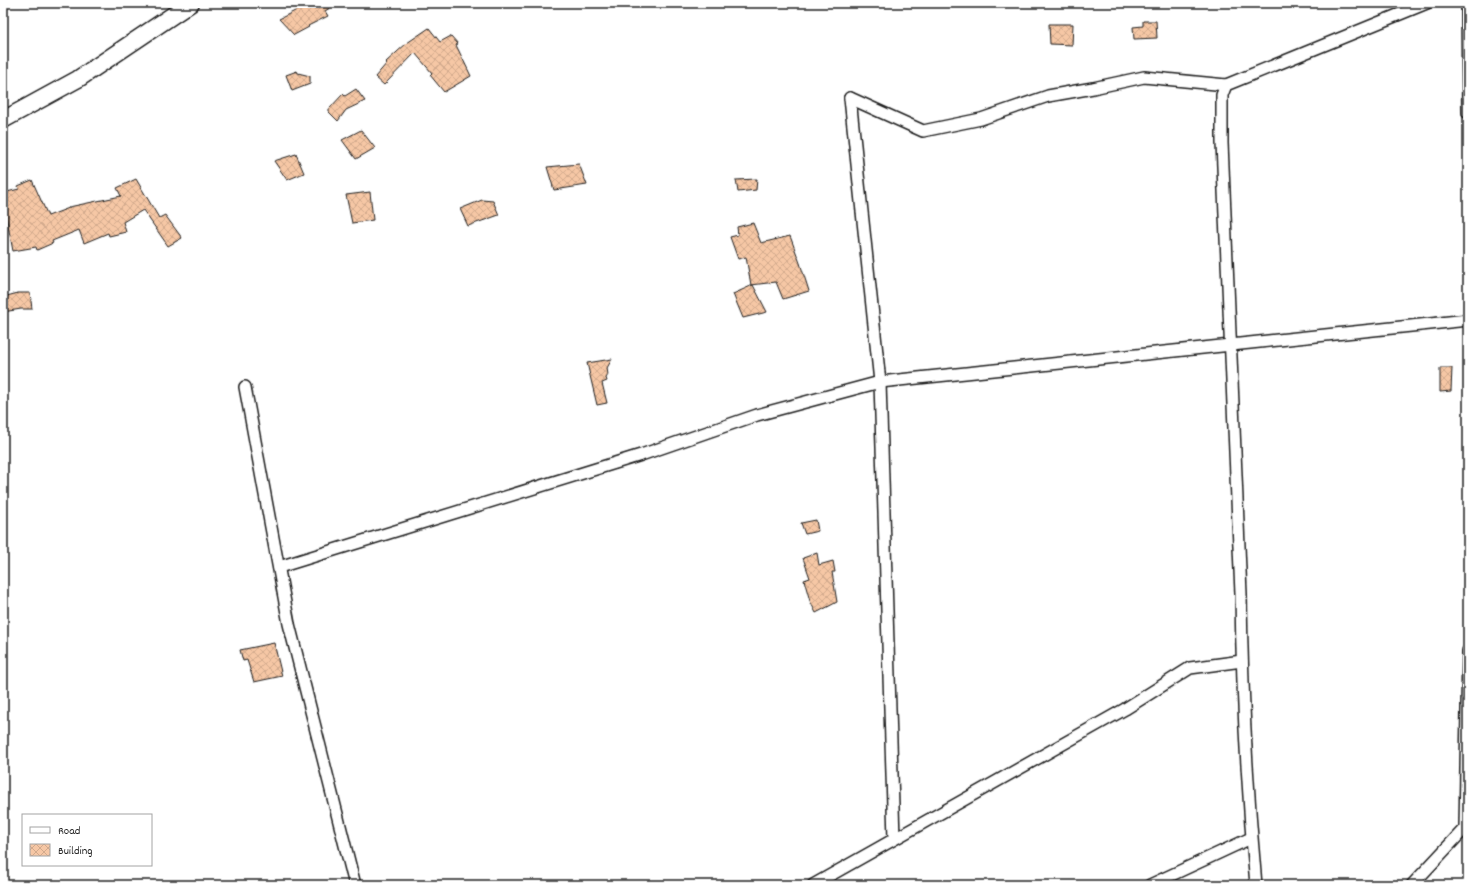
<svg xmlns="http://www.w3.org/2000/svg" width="1471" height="888" font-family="Dekko,sans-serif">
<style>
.building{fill:url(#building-cross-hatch);stroke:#1c1c1c}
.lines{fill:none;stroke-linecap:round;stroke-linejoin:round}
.minor-casing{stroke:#1c1c1c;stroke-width:14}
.secondary-casing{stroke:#1c1c1c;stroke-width:19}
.minor{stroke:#fff;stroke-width:11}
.secondary{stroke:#fff;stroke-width:16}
</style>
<defs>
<pattern id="building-cross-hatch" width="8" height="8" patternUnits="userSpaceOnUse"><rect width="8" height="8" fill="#f6c7a5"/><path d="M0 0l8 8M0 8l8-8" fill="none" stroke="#d2aa8d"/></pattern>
</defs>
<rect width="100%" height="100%" fill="#fff"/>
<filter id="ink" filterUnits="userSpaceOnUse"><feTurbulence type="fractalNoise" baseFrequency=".025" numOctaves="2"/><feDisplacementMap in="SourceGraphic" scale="8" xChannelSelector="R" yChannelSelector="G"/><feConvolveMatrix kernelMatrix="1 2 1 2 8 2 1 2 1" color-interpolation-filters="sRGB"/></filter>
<g filter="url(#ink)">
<g class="building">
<polygon points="301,3 338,3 325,11 328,16 308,26 309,27 294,35 279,19 303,7"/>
<polygon points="1143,21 1156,21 1157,38 1134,39 1133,27 1143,26"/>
<polygon points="1049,24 1073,24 1072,45 1050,44"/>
<polygon points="429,28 440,42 451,36 458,44 456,45 471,76 444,92 430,75 432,73 415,53 384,85 375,77 387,63 386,62 407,43"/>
<polygon points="297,71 298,73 310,76 310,84 292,91 286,75"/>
<polygon points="356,89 365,101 346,110 338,121 329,112 329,109 343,94 345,96"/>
<polygon points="361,130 375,148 356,159 342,140"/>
<polygon points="296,154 304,173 287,180 274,161"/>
<polygon points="579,164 587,185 554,190 547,167"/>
<polygon points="136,179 159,218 165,215 182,238 168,246 143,210 123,222 126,232 109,236 108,233 84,243 79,230 52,241 53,243 37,250 36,247 13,251 6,215 3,216 3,193 19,189 18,186 32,180 48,216 69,208 69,207 121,196 117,188"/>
<polygon points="757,179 756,190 738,192 736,180"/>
<polygon points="370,192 373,220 352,223 346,195"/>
<polygon points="482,200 493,201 499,215 468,226 460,209"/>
<polygon points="753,223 761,243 790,236 800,263 809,291 783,299 776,282 751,285 746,257 738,259 730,237 738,235 737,227"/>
<polygon points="753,285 767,312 743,318 733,294"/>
<polygon points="18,293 30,293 32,309 21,309 3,312 3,297"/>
<polygon points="612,359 607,368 608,375 606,378 607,381 602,383 607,403 597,405 587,363"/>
<polygon points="1440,368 1452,368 1451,391 1440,392"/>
<polygon points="816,520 818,531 805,534 801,523"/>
<polygon points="817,553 819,565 833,561 835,572 832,572 837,602 816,613 810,601 804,580 810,578 803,558"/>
<polygon points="274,643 282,676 254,682 247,660 243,661 240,650"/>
</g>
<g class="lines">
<defs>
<g id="minor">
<polyline points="1467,3 1468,113"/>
<polyline points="850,98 880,382 894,839"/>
<polyline points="850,98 923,131 981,119 1048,96 1093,88 1144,77 1226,85"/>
<polyline points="245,387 289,624 355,885"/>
<polyline points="279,567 641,455 757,415 880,382 1468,320"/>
<polyline points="1465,828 1468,651"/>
<polyline points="813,885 1125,709 1190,668 1242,661"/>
<polyline points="1150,885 1251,838"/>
<path d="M1256,885C1247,788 1242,691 1241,594L1222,143V95L1226,85L1427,3"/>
<polyline points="1412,885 1468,825"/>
</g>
<polyline id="secondary" points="3,120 78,79 191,3"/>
</defs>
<use href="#minor" class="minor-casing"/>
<use href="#secondary" class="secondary-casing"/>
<use href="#minor" class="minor"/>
<use href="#secondary" class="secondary"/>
</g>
</g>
<rect width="1471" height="888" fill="none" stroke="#fff" stroke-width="16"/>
<rect x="8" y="8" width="1455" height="872" fill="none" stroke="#1c1c1c" stroke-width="1.5" filter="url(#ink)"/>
<rect x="22" y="814" width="130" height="52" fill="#ffffff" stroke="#a4a4a4"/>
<rect x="30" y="827" width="20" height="6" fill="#ffffff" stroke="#a4a4a4"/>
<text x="58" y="834" font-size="12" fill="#1c1c1c">Road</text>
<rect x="30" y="844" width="20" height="12" fill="url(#building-cross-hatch)" stroke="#a4a4a4"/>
<text x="58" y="854" font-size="12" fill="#1c1c1c">Building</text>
</svg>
